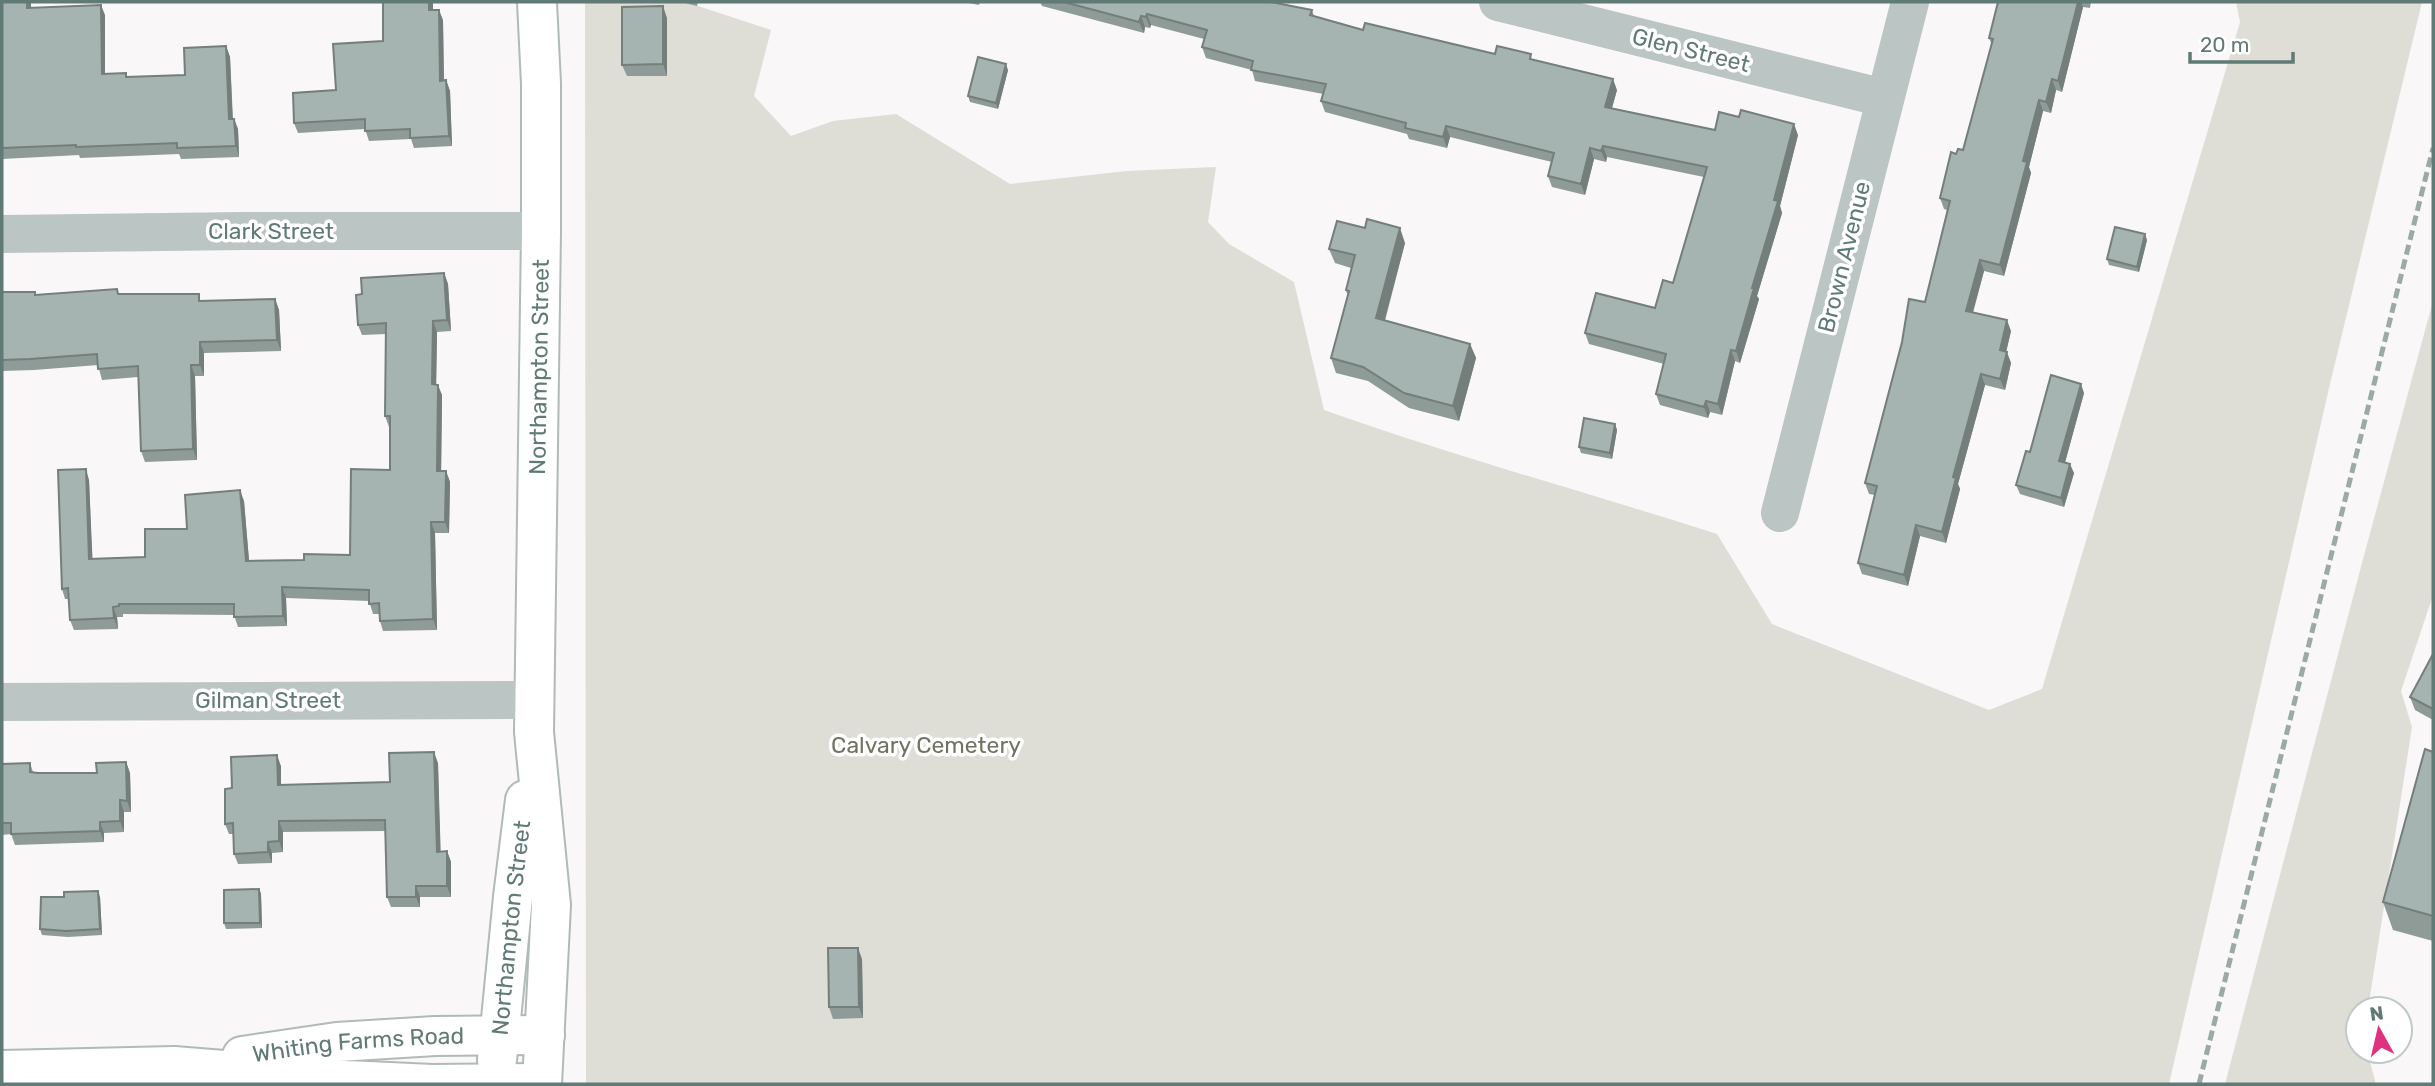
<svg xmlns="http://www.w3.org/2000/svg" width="2435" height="1086" font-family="Rubik,sans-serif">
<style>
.green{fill:#deddd6}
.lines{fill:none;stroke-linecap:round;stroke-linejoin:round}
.major-casing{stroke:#b0bab7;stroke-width:42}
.minor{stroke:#bbc5c3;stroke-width:38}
.major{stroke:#fff;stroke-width:38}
.rail{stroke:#9caaa7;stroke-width:5;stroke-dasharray:10 5;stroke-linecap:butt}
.wall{fill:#8e9b97}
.shaded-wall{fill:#747e7b}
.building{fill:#a5b4b0;stroke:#747e7b;stroke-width:2}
.labels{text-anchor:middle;stroke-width:7;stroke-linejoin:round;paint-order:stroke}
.street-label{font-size:23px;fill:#607b75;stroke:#fff}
.park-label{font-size:23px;fill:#70735f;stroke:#fff}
</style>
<rect width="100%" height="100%" fill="#f9f7f7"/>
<g class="green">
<path d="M585,2H686L771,30L754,96L791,136L833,121L896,114L1010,184L1127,171L1216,167L1208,222L1229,244L1294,282L1324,410C1453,456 1586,492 1717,534L1772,624L1989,710L2042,689L2240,22L2236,2H2422L2330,384L2169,1084H586Z"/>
<polygon points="2433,301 2433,595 2401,691 2412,727 2368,1009 2358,1009 2358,1051 2367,1051 2376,1084 2225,1084 2362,563"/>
</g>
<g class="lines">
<defs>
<g id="major">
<polyline points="537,2 541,84 541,231 534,732 551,905 542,1084"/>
<path id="s1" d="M242,1056L337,1042L435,1036L545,1035"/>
<path id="s2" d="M497,1060L513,897L525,800"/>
<polyline points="2,1070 174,1066 346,1080 432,1084 542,1083"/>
</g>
</defs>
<use href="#major" class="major-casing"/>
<g class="minor">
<polyline points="1498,2 1884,98"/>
<polyline points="2,234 244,231 541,231"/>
<polyline points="1780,513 1910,2"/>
<polyline points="2,702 535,700"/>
</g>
<use href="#major" class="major"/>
<polyline class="rail" points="2199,1084 2433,148"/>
</g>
<g class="wall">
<polygon points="2,2 31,2 31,8 105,15 105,74 127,77 185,75 226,46 230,57 233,119 234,119 238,129 239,157 181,159 179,154 80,158 79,155 2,159"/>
<polygon points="681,2 698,2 697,6"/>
<polygon points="964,2 980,2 979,5"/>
<polygon points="1040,2 1271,2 1312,10 1314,16 1363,30 1533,60 1617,90 1612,108 1715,130 1798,135 1780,206 1782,213 1757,296 1759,299 1740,363 1735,361 1722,415 1710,412 1708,418 1660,405 1656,394 1664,364 1589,344 1585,333 1655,308 1673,283 1704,177 1607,157 1606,162 1594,159 1585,195 1552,187 1548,176 1552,162 1450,137 1447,148 1409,139 1407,134 1325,112 1321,101 1323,94 1255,81 1252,70 1206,58 1202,47 1204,39 1151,25 1150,28 1145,27 1144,33 1042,6"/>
<polygon points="1998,2 2091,2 2090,8 2083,7 2062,92 2056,90 2051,113 2043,111 2029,167 2031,173 2004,276 1984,271 1973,313 2011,331 2006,352 2011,363 2005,390 1985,385 1958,484 1960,489 1946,543 1920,536 1908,586 1862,574 1858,563 1875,495 1869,494 1865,483 1925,302 1947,210 1944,209 1940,198 1956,154 1963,150 1992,45 1989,38"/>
<polygon points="433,10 443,20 444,80 446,80 450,91 452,146 414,148 411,139 369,141 365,129 298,133 294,123 336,90 383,41"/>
<polygon points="667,18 667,76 627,76 622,65"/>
<polygon points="1008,70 998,109 970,102 968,96"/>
<polygon points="2147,240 2139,272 2109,265 2107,259"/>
<polygon points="1405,243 1385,321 1470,344 1476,358 1459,421 1409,408 1368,381 1336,373 1331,358 1348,296 1346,290 1351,268 1335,263 1329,249"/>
<polygon points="444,273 448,284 451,331 437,332 436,384 442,395 441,471 446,471 450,482 449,533 435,533 437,630 383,631 380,621 379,614 373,614 369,601 286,598 287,626 238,627 234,615 123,614 123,617 117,617 118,629 74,630 70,620 69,599 65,599 62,589 89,480 92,559 145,557 187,529 244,501 249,561 304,560 350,555 390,470 390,427 389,427 385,416 386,334 362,335 358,325 362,294"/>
<polygon points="2,292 35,292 36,295 119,294 202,301 275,299 279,310 281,351 204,353 204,376 195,376 197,460 145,462 141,451 138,377 102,380 98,365 34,370 2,371"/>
<polygon points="2084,393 2065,462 2074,473 2064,507 2020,494 2016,485 2030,452"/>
<polygon points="1615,424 1617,430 1612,459 1581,453 1579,447"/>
<polygon points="2433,654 2433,720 2415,710 2410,697"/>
<polygon points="2433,752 2433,941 2393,930 2383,902"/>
<polygon points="126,762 130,773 131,812 124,812 124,832 104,833 104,842 15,845 11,834 2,835 2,764 30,763 33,772 38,773 97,773"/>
<polygon points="438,763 440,851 447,851 451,862 451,897 420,897 420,907 391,907 387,897 385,831 283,832 283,852 272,853 272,863 238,864 234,854 233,834 229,834 225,824 232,788 281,766 281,785 390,782"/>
<polygon points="259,889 261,894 262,928 226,929 224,923"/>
<polygon points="100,897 102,935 68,937 42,935 40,929"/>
<polygon points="862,959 863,1018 833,1019 829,1007"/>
</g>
<g class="shaded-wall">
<polygon points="27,2 31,2 31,19 27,8"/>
<polygon points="429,2 433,2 433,20 429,10"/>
<polygon points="2078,2 2081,2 2083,7 2062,92 2058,81"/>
<polygon points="101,5 105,15 105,85 102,74"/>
<polygon points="663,6 667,18 667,76 663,64"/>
<polygon points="439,10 443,20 444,91 440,81"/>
<polygon points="1147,14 1151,25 1150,28 1146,17"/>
<polygon points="1141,16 1145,27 1144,33 1139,22"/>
<polygon points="226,46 230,57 233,129 229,119"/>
<polygon points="1006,64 1008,70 998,109 996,103"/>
<polygon points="1613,79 1617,90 1609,118 1605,107"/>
<polygon points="2052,79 2056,90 2051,113 2046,102"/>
<polygon points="446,80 450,91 452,146 449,136"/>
<polygon points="2039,100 2043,111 2029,167 2031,173 2004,276 2000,265 2023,161"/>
<polygon points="234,119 238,129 239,157 236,146"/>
<polygon points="1794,124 1798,135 1780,206 1782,213 1757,296 1759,299 1740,363 1736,351"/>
<polygon points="1446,126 1450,137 1447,148 1443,137"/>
<polygon points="1603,146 1607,157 1606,162 1601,151"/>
<polygon points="1590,148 1594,159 1585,195 1581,184"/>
<polygon points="1400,228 1405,243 1381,333 1376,318"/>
<polygon points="2145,234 2147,240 2139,272 2137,267"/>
<polygon points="1980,260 1984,271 1970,322 1966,311"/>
<polygon points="444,273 448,284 451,331 447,320"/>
<polygon points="275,299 279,310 281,351 277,340"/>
<polygon points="2007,320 2011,331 2004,361 2000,350"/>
<polygon points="433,321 437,332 436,395 432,384"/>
<polygon points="200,342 204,353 204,376 200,365"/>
<polygon points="1470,344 1476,358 1459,421 1453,406"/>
<polygon points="1731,350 1735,361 1722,415 1718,404"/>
<polygon points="2007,352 2011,363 2005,390 2000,379"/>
<polygon points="191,365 195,376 197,460 193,449"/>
<polygon points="1981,374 1985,385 1958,484 1960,489 1946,543 1942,532 1953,477"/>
<polygon points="2081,384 2084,393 2063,470 2059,461"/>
<polygon points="438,385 442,395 441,481 437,471"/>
<polygon points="1706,401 1710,412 1708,418 1704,407"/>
<polygon points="1615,424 1617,430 1612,459 1610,453"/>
<polygon points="2070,464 2074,473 2064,507 2061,498"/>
<polygon points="86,469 89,480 93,570 89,559"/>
<polygon points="446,471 450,482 449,533 445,522"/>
<polygon points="240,490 244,501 250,572 246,561"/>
<polygon points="431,522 435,533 437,630 433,619"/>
<polygon points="1916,525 1920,536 1908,586 1904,575"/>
<polygon points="282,587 286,598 287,626 283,616"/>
<polygon points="113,607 117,617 118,629 114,618"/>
<polygon points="434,752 438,763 441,862 437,852"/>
<polygon points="277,755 281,766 281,795 278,785"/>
<polygon points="126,762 130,773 131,812 127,801"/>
<polygon points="120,800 124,812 124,832 120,821"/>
<polygon points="279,821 283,832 283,852 279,841"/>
<polygon points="100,822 104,833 104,842 100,831"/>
<polygon points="268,842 272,853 272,863 268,852"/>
<polygon points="447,851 451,862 451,897 447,886"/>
<polygon points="416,886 420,897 420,907 416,897"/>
<polygon points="259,889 261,894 262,928 260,923"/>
<polygon points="98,891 100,897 102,935 100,929"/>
<polygon points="858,948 862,959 863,1018 859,1007"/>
</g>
<g class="building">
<polygon points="2,2 27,2 27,8 101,5 102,74 126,73 126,77 185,75 184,48 226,46 229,119 234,119 236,146 177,148 177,143 76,147 76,145 2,148"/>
<polygon points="383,2 429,2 429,10 439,10 440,81 446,80 449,136 410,138 410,129 365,131 365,119 294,123 293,93 336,90 333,44 383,41"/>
<polygon points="1064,2 1271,2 1312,10 1310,15 1363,30 1365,23 1495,54 1497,46 1531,54 1530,59 1613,79 1605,107 1715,130 1719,112 1739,117 1741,110 1794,124 1774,200 1778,201 1752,288 1754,288 1736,351 1731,350 1718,404 1706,401 1704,407 1656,394 1666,354 1585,333 1596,293 1655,308 1663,280 1673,283 1707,167 1603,146 1601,151 1590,148 1581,184 1548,176 1554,153 1446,126 1443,137 1405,128 1406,123 1321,101 1326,84 1251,70 1253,61 1202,47 1207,30 1147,14 1146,17 1141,16 1139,22"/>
<polygon points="1998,2 2078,2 2058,81 2052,79 2046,102 2039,100 2023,161 2027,162 2000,265 1980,260 1966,311 2007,320 2000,350 2007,352 2000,379 1981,374 1953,477 1956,478 1942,532 1916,525 1904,575 1858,563 1877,486 1865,483 1902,342 1909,299 1925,302 1950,201 1940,198 1951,152 1956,154 1958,149 1963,150 1993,39 1989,38"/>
<polygon points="663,6 663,64 622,65 622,7"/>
<polygon points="978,57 1006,64 996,103 968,96"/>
<polygon points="1367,219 1400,228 1376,318 1470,344 1453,406 1404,393 1363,367 1331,358 1349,291 1346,290 1355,255 1329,249 1337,221 1365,228"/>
<polygon points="2115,227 2145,234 2137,267 2107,259"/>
<polygon points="444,273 447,320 433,321 432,384 438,385 437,471 446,471 445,522 431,522 433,619 380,621 379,603 369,604 369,590 282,587 283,616 234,617 234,604 119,604 119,606 113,607 114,618 70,620 68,588 62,589 58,470 86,469 89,559 145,557 145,529 187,529 185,495 240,490 246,561 304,560 304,554 350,555 351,469 390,470 390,416 385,416 386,323 358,325 356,295 362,294 361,278"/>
<polygon points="117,289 118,294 199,294 199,301 275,299 277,340 200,342 200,365 191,365 193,449 141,451 138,366 98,369 97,354 30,359 2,360 2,292 35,292 35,295"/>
<polygon points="2051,375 2081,384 2059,461 2070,464 2061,498 2016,485 2026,451 2030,452"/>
<polygon points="1584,418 1615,424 1610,453 1579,447"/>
<polygon points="2433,654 2433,709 2410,697"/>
<polygon points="2425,749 2433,752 2433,916 2383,902"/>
<polygon points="434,752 437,852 447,851 447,886 416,886 416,897 387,897 385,820 279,821 279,841 268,842 268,852 234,854 233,823 225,824 225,789 232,788 231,757 277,755 278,785 390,782 389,753"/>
<polygon points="126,762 127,801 120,800 120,821 100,822 100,831 11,834 11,823 2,823 2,764 30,763 30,772 38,773 97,773 96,763"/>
<polygon points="259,889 260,923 224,923 224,890"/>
<polygon points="98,891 100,929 66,931 40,929 41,897 64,897 64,892"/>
<polygon points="828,948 858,948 859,1007 829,1007"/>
</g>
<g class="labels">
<g class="street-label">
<text transform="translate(1691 50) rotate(14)" y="8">Glen Street</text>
<text x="271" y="239">Clark Street</text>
<text transform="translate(1844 257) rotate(-76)" y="8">Brown Avenue</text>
<text transform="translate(539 367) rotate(-89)" y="8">Northampton Street</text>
<text x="268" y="708">Gilman Street</text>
<text dy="8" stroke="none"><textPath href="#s2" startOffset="133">Northampton Street</textPath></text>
<text dy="8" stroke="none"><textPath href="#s1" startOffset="117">Whiting Farms Road</textPath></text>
</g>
<g class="park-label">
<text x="926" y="753">Calvary Cemetery</text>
</g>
</g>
<rect width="2435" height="1086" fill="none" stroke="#607b75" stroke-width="7"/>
<g transform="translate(2379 1030) rotate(352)"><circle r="33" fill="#ffffff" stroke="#bfcac8" stroke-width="2"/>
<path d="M0-5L12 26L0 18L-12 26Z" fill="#df317d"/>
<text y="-10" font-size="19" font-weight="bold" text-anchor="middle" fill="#607b75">N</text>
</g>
<path d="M2190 52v10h103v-10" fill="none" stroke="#607b75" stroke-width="3.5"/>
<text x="2200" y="52" font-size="21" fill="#607b75" stroke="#ffffff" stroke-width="5" paint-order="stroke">20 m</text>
</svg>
